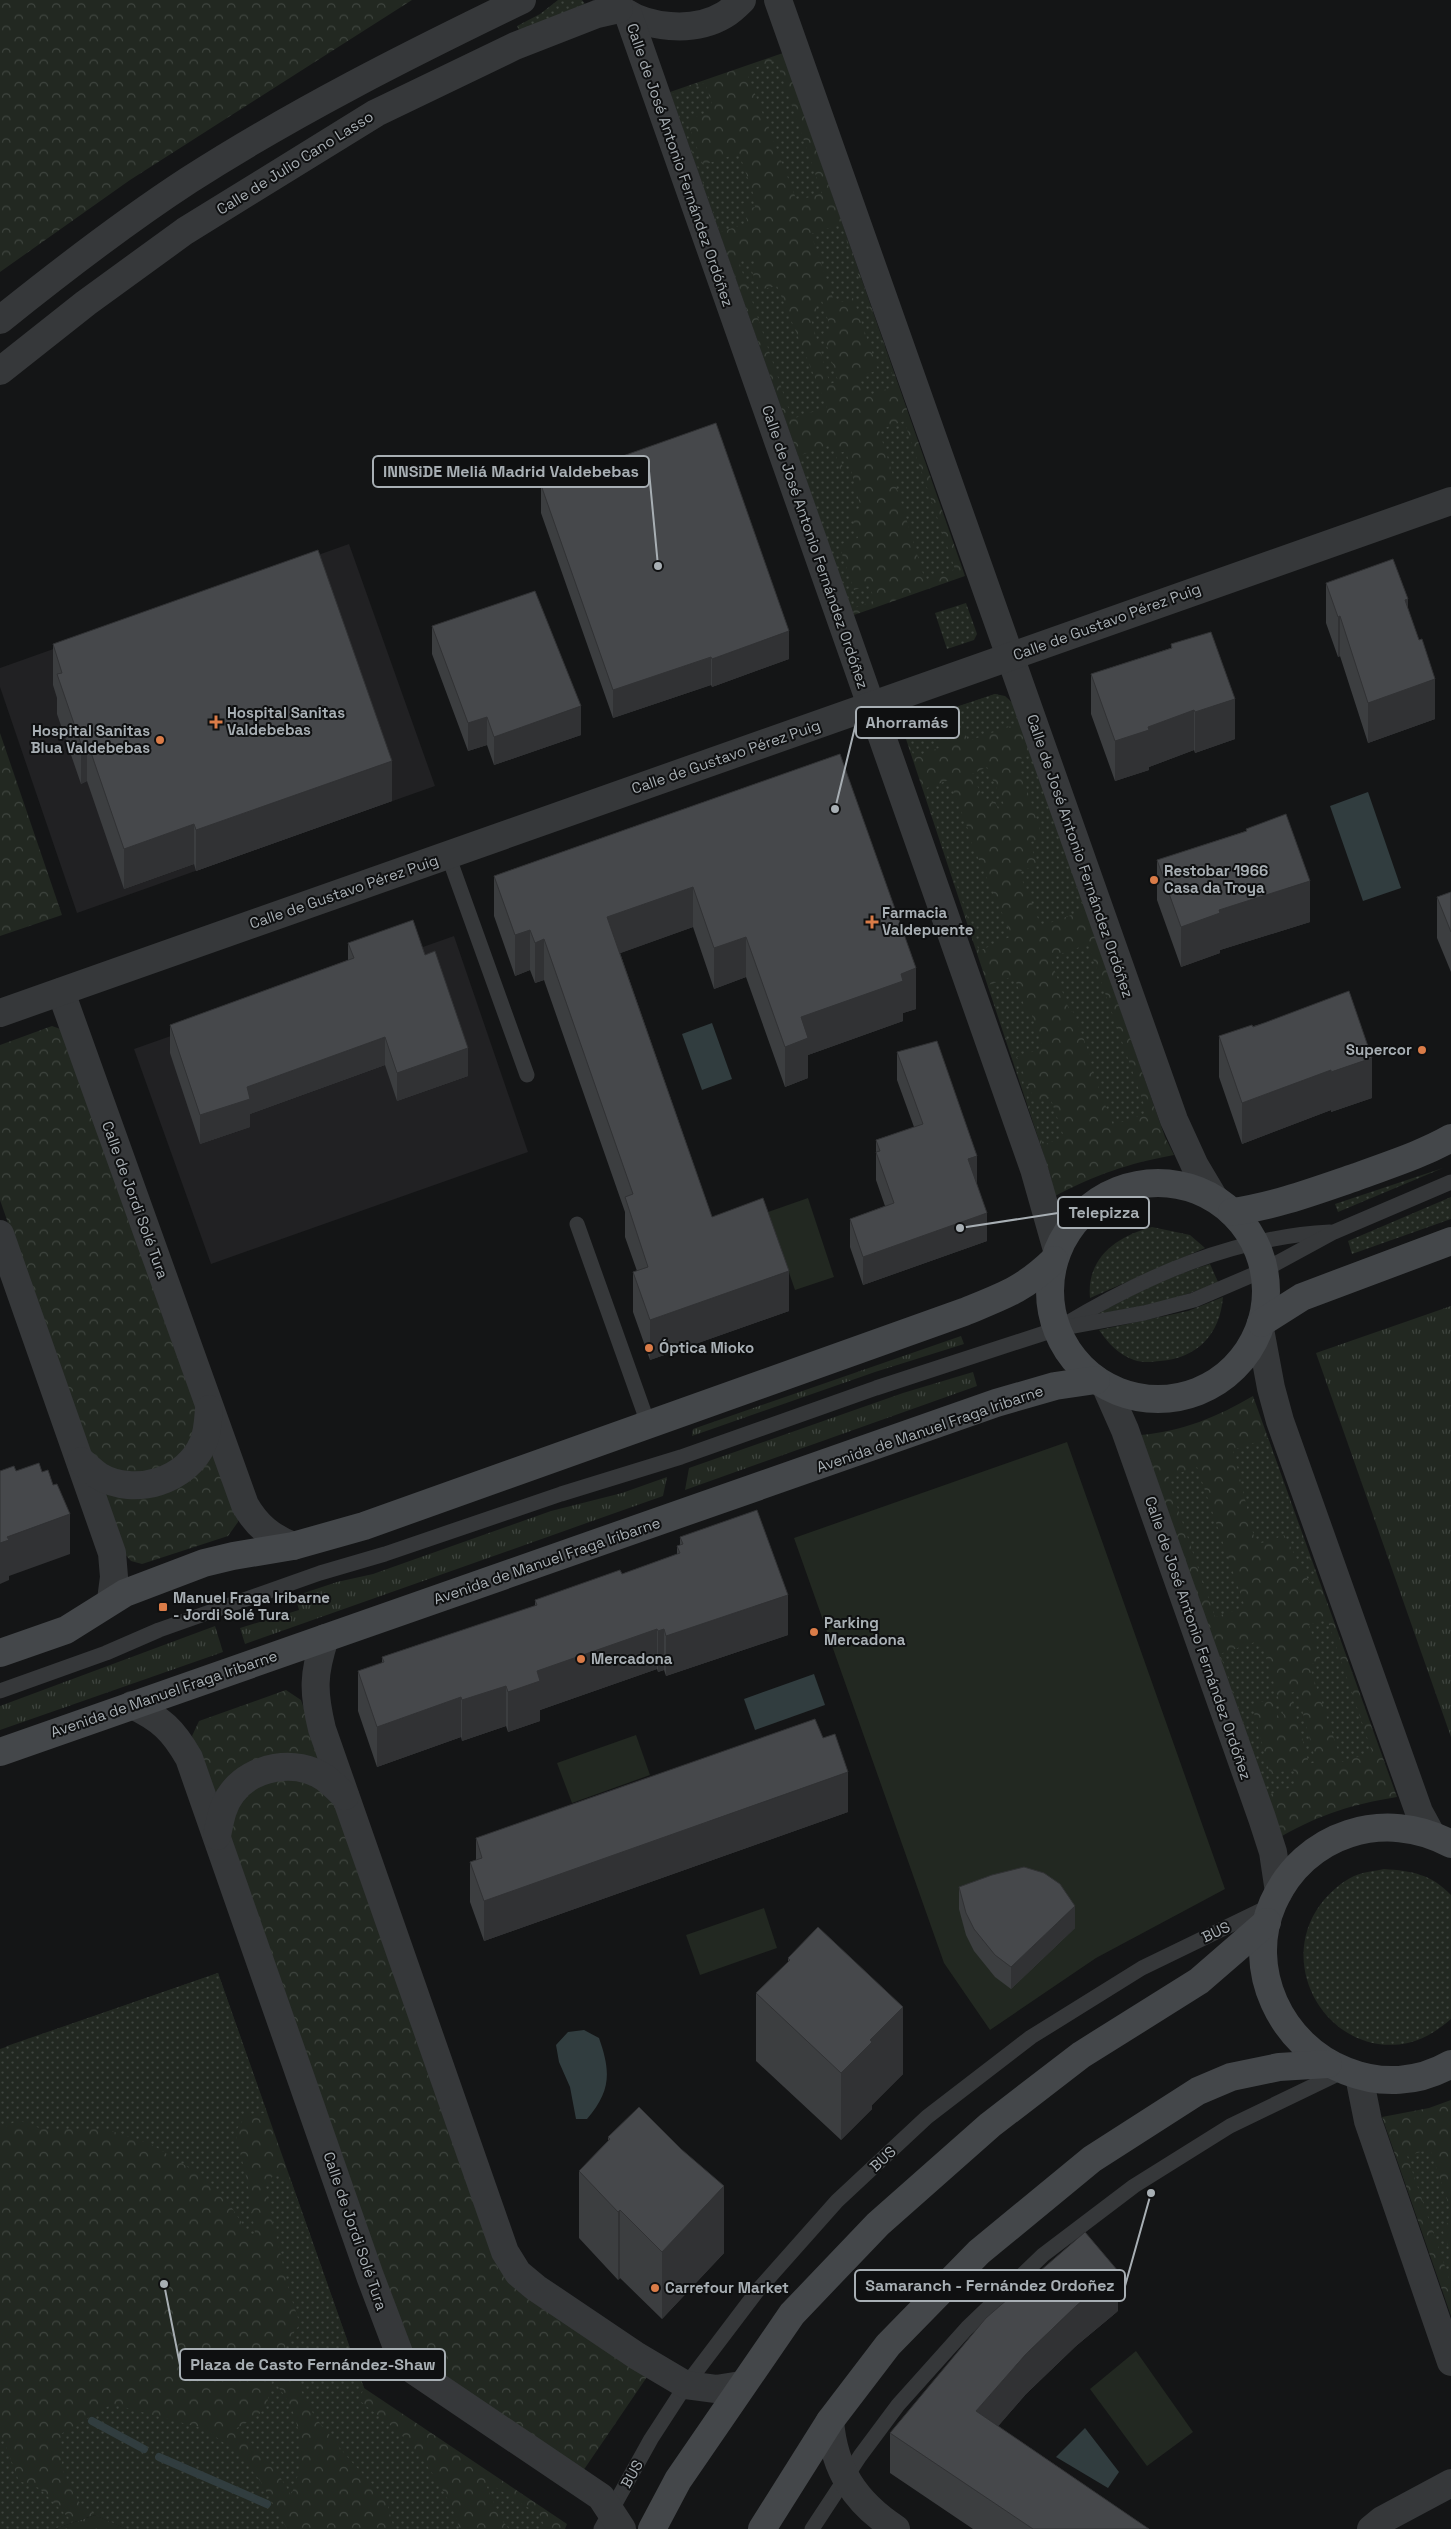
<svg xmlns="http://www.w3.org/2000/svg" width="1451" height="2529" font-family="'Space Grotesk',sans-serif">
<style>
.built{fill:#212123}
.grass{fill:url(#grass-tufts)}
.park{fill:url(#park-crowns)}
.garden{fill:url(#garden-dots)}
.pitch{fill:#222821}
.water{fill:#313d3f}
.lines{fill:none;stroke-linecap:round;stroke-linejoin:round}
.stream{stroke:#313d3f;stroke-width:8}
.lane{stroke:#36383a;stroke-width:15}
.street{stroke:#36383a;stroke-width:28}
.secondary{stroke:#44474a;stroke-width:28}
.wall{fill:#3c3e40}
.shaded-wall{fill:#313234}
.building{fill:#46484b;stroke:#313234}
.poi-dot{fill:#da7c48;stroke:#0f1011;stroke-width:2}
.labels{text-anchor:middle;stroke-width:4;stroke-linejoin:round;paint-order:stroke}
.street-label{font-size:15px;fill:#a8afb4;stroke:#0f1011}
.poi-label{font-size:15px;font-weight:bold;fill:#a8afb4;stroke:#0f1011;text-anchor:start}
.leader{fill:none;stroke:#a8afb4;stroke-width:2}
.callout-dot{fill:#a8afb4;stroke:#0f1011;stroke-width:2}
.callout{fill:#0f1011;stroke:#a8afb4;stroke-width:2}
.callout-label{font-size:16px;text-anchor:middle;font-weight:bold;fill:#a8afb4}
</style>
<defs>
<pattern id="grass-tufts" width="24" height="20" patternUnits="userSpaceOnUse" patternTransform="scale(1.25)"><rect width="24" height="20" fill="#222821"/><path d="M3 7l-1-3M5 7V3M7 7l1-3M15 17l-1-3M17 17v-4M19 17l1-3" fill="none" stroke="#3f453f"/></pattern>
<pattern id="park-crowns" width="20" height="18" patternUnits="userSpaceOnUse" patternTransform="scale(1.25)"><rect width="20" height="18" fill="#222821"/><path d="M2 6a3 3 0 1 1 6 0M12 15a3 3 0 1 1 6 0" fill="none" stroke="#3f453f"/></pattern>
<pattern id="garden-dots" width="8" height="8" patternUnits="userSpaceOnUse" patternTransform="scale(1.25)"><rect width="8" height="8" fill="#222821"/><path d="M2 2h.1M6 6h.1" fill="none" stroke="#3f453f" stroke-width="1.8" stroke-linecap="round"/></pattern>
</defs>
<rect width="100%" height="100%" fill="#141516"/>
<g class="built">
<polygon points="349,544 435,786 77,913 0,687 0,668"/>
<polygon points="454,936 528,1152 211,1264 134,1049"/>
</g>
<g class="grass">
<polygon points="1451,1306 1451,1737 1316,1353"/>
<polygon points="961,1336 964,1344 875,1372 692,1436 693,1429"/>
<polygon points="973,1372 977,1386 685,1490 689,1468 903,1393"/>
<polygon points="667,1477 663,1496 245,1644 240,1628 299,1610 295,1596 337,1582 373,1574 551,1511 622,1493"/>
<polygon points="215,1626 223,1652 0,1730 0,1706"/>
<polygon points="95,2515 127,2529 54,2529"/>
</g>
<g class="park">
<polygon points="0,0 412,0 130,180 0,272"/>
<polygon points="783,53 965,576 854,615 670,92"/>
<path d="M995,694L1005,696L1014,704L1165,1137L1174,1155C1126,1164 1098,1174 1055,1196L1050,1174L904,733L912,722Z"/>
<polygon points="0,733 62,915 0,936"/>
<polygon points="52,1026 66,1031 238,1513 238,1522 228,1536 142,1564 131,1561 122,1551 0,1200 0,1045"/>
<path d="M1253,1396L1397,1797C1350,1805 1324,1813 1282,1836L1141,1435C1183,1431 1217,1417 1253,1396Z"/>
<polygon points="286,1690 301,1700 498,2256 649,2374 583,2471 422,2363 405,2344 387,2299 192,1736 199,1721"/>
<polygon points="218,1973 364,2388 567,2524 565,2529 127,2529 95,2515 54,2529 0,2529 0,2049"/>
<polygon points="1451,2100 1451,2316 1382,2117 1429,2108"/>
</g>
<g class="garden">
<polygon points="558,0 582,0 585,4 520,32 517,26 540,14"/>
<polygon points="776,60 822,193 797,201 746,71"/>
<polygon points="705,83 714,110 687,120 703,165 739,153 755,199 753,200 755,207 750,208 747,202 741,204 748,223 720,232 672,94"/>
<polygon points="841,224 896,386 866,396 859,377 878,370 853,298 835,304 811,234"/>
<polygon points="753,258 755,265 750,266 759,290 777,286 827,407 792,419 739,262"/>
<polygon points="822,301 831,330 823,333 838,381 830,384 810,316 818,314 815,303"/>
<polygon points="904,421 955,569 925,580 879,430"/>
<polygon points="833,444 840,470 843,469 839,453 846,451 861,508 850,511 858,538 839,545 854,590 870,585 874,601 851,609 798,456"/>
<polygon points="966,603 977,634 974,640 947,649 935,613"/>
<path d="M995,694C1012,698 1015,708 1020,723L968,741L956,707Z"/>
<polygon points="928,718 939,748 914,757 905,732 912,724"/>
<polygon points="1031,755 1085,910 1041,926 1019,872 1037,865 1030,842 1043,838 1017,760"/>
<polygon points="987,767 1006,809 999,812 995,801 986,805 972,774"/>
<polygon points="949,780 968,829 966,830 1012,936 979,951 924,789"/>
<polygon points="1088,944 1147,1113 1113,1125 1089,1063 1092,1061 1073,1011 1070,1012 1050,958"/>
<polygon points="1014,976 1026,1011 1030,1010 1043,1048 1017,1057 1035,1102 1050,1097 1064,1137 1043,1145 988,985"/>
<polygon points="1443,1168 1338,1212 1335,1204"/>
<polygon points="1451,1197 1451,1219 1352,1254 1348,1241"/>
<path d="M1152,1227L1190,1235L1205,1248L1090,1298C1086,1258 1117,1236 1152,1227Z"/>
<path d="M1210,1264L1218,1282C1179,1300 1140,1307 1098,1314C1135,1293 1170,1276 1210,1264Z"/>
<path d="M1223,1297C1220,1334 1198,1358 1160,1361C1152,1362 1142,1363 1134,1360C1119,1355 1108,1343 1099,1330L1188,1311Z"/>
<polygon points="1268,1438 1318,1583 1311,1585 1284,1535 1256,1545 1233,1450"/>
<polygon points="1197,1467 1245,1607 1215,1617 1167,1477"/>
<polygon points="1327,1619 1372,1752 1342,1762 1309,1665 1321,1661 1309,1625"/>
<polygon points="1258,1641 1260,1648 1263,1647 1284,1717 1279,1719 1273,1698 1252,1705 1270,1774 1293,1769 1298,1785 1268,1795 1220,1654"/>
<polygon points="1297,1691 1316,1762 1309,1764 1290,1693"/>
<path d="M1384,1869C1412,1871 1431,1874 1451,1895V2019C1438,2030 1425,2039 1408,2043C1331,2059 1274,1968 1320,1905C1329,1893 1340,1883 1354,1876C1363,1872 1375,1871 1384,1869Z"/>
<polygon points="218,1973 267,2113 247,2114 235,2132 247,2180 257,2246 230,2205 194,2171 151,2144 105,2129 42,2129 18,2120 0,2130 0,2052 7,2046"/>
<polygon points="1430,2149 1451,2211 1451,2222 1441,2226 1449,2248 1451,2248 1451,2284 1407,2156"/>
<path d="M275,2173L291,2181L364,2388L359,2400C374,2413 393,2425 406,2440C429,2465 450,2497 460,2529H394L386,2499L349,2459L315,2417L291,2372L285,2345L300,2324L289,2291L265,2187Z"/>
<path d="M272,2379C278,2387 286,2396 290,2405C303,2433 304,2467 291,2495C275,2467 261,2449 235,2429C263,2415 268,2410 272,2379Z"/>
<polygon points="112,2404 205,2429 239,2454 261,2482 287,2529 127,2529 95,2515 79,2502 62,2469 61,2434"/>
<polygon points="0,2431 19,2481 39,2488 73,2522 54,2529 0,2529"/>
<polygon points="490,2484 540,2515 544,2526 542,2529 509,2529 501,2519 487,2487"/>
</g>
<g class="pitch">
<polygon points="808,1198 834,1277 795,1290 768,1212"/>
<polygon points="1067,1442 1225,1889 1096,1958 990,2030 944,1963 794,1538"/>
<polygon points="636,1735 650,1775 572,1803 557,1763"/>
<polygon points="764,1908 777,1948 700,1975 686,1935"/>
<polygon points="1136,2351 1193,2432 1147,2466 1090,2389"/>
</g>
<g class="water">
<polygon points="1368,792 1401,888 1363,901 1330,806"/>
<polygon points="712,1023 732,1079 702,1090 682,1034"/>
<polygon points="814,1674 825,1705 755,1730 744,1699"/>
<path d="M584,2030L599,2038C611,2072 611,2091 587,2119H576L570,2087L559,2062L556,2045L568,2032Z"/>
<polygon points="1085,2428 1119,2472 1108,2488 1056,2457"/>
</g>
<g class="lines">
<g class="stream">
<polyline points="92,2421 144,2449"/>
<polyline points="159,2457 267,2504"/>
</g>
<g class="lane">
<polyline points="448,855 527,1075"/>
<polyline points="577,1224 644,1412 643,1426"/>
<path d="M1064,1325C1145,1276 1234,1237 1330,1232"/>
<polyline points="0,1691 106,1653 159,1630 320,1573 385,1554 561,1494 681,1457 876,1388 1057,1329 1144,1313 1194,1300 1264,1270 1334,1232 1451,1182"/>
<polyline points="601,2529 651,2439 686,2385 758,2290 837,2201 927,2117 1031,2037 1142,1968 1272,1905"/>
<polyline points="812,2529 860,2456 898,2405 967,2328 1043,2255 1134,2186 1230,2126 1344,2071"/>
</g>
<g class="street">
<polyline points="778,0 1174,1120 1195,1166 1214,1198"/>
<path d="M618,7C645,29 694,33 724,15C731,11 737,5 742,0"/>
<polyline points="628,14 1034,1169 1057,1250"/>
<path d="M0,320C61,271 123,223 189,180C295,112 408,55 522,0"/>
<polyline points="0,371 86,303 185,231 376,113 515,46 597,14 619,9"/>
<path d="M61,992L245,1505C257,1526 271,1537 293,1546"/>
<polyline points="0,1013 1451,501"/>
<polyline points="0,1234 112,1553 114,1577 111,1600"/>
<polyline points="1260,1329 1271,1388 1280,1421 1419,1812 1431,1834"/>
<polyline points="1106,1387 1125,1430 1262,1818 1273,1852 1279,1892"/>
<path d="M81,1461C87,1466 93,1472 99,1476C135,1497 187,1481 203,1443C208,1432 208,1420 209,1409"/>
<path d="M325,1638C313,1674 313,1692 322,1729L505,2252L518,2273L536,2288L637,2356L686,2385L716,2389L741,2385"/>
<path d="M132,1705C161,1719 173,1730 189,1758L370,2276L401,2358L410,2368L601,2497L622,2529"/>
<path d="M217,1836C220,1821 222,1806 232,1793C252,1766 296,1758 325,1778C332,1783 338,1790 345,1796"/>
<polyline points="1359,2076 1368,2121 1451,2362"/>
<path d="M830,2421C834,2470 855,2502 896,2529"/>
<polyline points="1371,2529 1382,2520 1451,2483"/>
</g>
<g class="secondary">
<circle cx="1158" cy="1291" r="108"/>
<path d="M1232,1212C1275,1206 1315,1191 1356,1177C1388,1165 1421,1155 1451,1138"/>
<polyline points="1261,1323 1302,1297 1451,1241"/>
<path d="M0,1653L66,1630L125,1593L204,1563L233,1556L293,1546L364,1526L964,1312C1003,1296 1023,1290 1054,1260"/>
<polyline points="0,1752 996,1403 1055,1386 1096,1380"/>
<path d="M1451,1844C1385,1808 1304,1833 1273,1903C1244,1969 1281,2046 1346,2071C1381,2085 1418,2083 1451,2064"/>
<polyline points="652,2529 678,2480 792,2314 878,2224 990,2125 1081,2055 1199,1981 1267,1922"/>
<polyline points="762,2529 830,2421 888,2345 979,2252 1092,2159 1198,2091 1231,2077 1279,2067 1328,2064"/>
</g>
</g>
<g class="wall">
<polygon points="541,485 789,659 712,687 711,685 613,718 541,513"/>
<polygon points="1326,583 1408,609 1435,719 1368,743 1340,656 1338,657 1326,623"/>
<polygon points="432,626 581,735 494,765 487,745 468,751 432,654"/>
<polygon points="53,644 392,801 196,871 194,864 124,889 87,781 81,784 57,714 57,698 53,685"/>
<polygon points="1171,644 1235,739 1195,753 1194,750 1149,767 1149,770 1115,781 1091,714 1091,674 1171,648"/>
<polygon points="840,754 916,1009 903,1013 903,1021 808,1055 808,1078 785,1087 746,977 714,989 693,927 620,953 712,1217 789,1311 650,1360 633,1312 633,1272 637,1271 625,1237 625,1212 544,980 535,983 530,970 515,976 494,916 494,876"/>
<polygon points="1246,829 1310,922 1220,950 1220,953 1181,967 1157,900 1157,860 1246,831"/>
<polygon points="1451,892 1451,972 1437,938 1437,897"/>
<polygon points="348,943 468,1076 397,1101 385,1065 250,1114 250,1127 200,1144 170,1053 170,1025 348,960"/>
<polygon points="1264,1023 1372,1098 1331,1112 1331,1110 1242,1144 1219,1077 1219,1036"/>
<polygon points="897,1052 977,1184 987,1241 863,1285 850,1247 850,1219 885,1206 876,1180 876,1140 914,1127 897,1080"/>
<polygon points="680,1537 788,1635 666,1676 664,1670 658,1672 657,1669 540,1710 540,1721 508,1732 506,1726 462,1741 461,1737 377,1767 358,1711 358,1671 382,1663 382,1657 535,1606 535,1600 622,1574 677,1554 677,1546 680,1545"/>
<polygon points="848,1812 484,1941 470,1902 470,1862 476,1860 476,1838"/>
<polygon points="959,1887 1075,1928 1011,1989 995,1977 974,1951 966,1935 959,1909"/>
<polygon points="788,1958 903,2074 872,2105 872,2109 841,2140 756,2061 756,1993 788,1962"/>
<polygon points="608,2137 724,2253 662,2319 620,2278 618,2280 579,2238 579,2171 608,2141"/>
<polygon points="1118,2311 1076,2346 1026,2394 998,2426 1149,2529 973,2529 890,2473 890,2433"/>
</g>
<g class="shaded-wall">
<polygon points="1408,599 1408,639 1405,600"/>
<polygon points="1340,616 1340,656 1338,657 1338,617"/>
<polygon points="789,631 789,659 712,687 712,659"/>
<polygon points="711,657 711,685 613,718 613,690"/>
<polygon points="1435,679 1435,719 1368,743 1368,703"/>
<polygon points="1235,699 1235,739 1195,753 1195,712"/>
<polygon points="581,706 581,735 494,765 494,737"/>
<polygon points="1194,710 1194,750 1149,767 1149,770 1115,781 1115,741 1148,727"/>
<polygon points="487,717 487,745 468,751 468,723"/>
<polygon points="87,741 87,781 81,784 81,744"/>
<polygon points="392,761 392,801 196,871 196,830"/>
<polygon points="194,824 194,864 124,889 124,849"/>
<polygon points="1310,881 1310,922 1220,950 1220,953 1181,967 1181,927 1219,910"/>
<polygon points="693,887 693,927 607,958 607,917"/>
<polygon points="530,930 530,970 515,976 515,935"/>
<polygon points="746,937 746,977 714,989 714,948"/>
<polygon points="544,939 544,980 535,983 535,943"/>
<polygon points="916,968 916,1009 903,1013 903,1021 808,1055 808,1078 785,1087 785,1047 801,1017 901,974"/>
<polygon points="385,1037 385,1065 250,1114 250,1127 200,1144 200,1115 247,1087"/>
<polygon points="468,1048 468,1076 397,1101 397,1073"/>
<polygon points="1372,1058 1372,1098 1331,1112 1331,1072"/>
<polygon points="1331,1070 1331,1110 1242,1144 1242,1103"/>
<polygon points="977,1156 977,1184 968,1187 968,1159"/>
<polygon points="987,1213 987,1241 863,1285 863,1257"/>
<polygon points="789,1271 789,1311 650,1360 650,1320"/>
<polygon points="70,1514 70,1554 9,1576 9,1580 0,1584 0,1543 7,1537"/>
<polygon points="788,1595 788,1635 666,1676 666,1636"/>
<polygon points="657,1629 657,1669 540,1710 540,1721 508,1732 508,1692 537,1671"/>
<polygon points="664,1629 664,1670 658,1672 658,1631"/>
<polygon points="506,1686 506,1726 462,1741 462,1700"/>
<polygon points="461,1697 461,1737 377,1767 377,1727"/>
<polygon points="848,1772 848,1812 484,1941 484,1901"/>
<polygon points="1075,1906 1075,1928 1011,1989 1011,1967"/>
<polygon points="903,2007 903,2074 872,2105 872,2109 841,2140 841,2073 870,2040"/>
<polygon points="724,2186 724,2253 662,2319 662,2252"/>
<polygon points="620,2210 620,2278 618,2280 618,2212"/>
<polygon points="1118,2271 1118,2311 1076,2346 1026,2394 976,2452 976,2411 1026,2354 1076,2306"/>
</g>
<g class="building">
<polygon points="716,423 789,631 712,659 711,657 613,690 541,485"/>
<polygon points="318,550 392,761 196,830 194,824 124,849 87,741 81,744 57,674 62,673 53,644"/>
<polygon points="1393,559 1408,599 1405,600 1419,640 1422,639 1435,679 1368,703 1340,616 1338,617 1326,583"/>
<polygon points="535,591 581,706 494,737 487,717 468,723 432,626"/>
<polygon points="1211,632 1235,699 1195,712 1194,710 1148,727 1149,730 1115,741 1091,674 1172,648 1171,644"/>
<polygon points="840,754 916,968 901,974 903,981 801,1017 808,1038 785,1047 746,937 714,948 693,887 607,917 712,1217 763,1198 789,1271 650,1320 633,1272 648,1267 625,1197 633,1194 544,939 535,943 530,930 515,935 494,876"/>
<polygon points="1286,814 1310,881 1219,910 1220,913 1181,927 1157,860 1247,831 1246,829"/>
<polygon points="1451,892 1451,932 1437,897"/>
<polygon points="413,920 425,955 435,951 468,1048 397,1073 385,1037 247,1087 250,1099 200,1115 170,1025 354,958 348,943"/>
<polygon points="1349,991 1372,1058 1331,1072 1331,1070 1242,1103 1219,1036 1252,1025 1253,1027 1264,1023"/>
<polygon points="937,1041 977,1156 968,1159 987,1213 863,1257 850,1219 894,1203 876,1152 880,1151 876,1140 923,1124 897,1052"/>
<polygon points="39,1463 42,1472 48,1470 53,1485 57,1484 70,1514 7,1537 9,1540 0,1543 0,1471 14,1466 16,1471"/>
<polygon points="757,1510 788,1595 666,1636 664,1629 658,1631 657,1629 537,1671 540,1681 508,1692 506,1686 462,1700 461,1697 377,1727 358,1671 384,1662 382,1657 537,1605 535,1600 620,1570 622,1574 680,1553 677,1546 683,1544 680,1537"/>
<polygon points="815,1719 823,1738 835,1734 848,1772 484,1901 470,1862 482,1858 476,1838"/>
<polygon points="1024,1867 1044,1873 1060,1884 1075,1906 1011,1967 995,1955 974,1929 966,1913 959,1887 992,1875"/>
<polygon points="818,1927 903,2007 870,2040 872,2042 841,2073 756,1993 790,1960 788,1958"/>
<polygon points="639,2107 681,2149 724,2186 662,2252 620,2210 618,2212 579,2171 610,2139 608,2137"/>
<polygon points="1085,2232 1118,2271 1076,2306 1026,2354 976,2411 1149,2529 1033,2529 890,2433 986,2318"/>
</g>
<g class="poi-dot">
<path d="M213.5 714.5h5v5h5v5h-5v5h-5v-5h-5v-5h5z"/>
<circle cx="160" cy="740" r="5"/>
<circle cx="1154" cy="880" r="5"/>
<path d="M869.5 914.5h5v5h5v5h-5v5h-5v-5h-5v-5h5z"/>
<circle cx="1422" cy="1050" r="5"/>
<circle cx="649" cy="1348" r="5"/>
<rect x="158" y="1602" width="10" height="10" rx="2.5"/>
<circle cx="814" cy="1632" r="5"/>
<circle cx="581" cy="1659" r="5"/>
<circle cx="655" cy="2288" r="5"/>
</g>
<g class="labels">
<g class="street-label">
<text transform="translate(295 163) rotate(-32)" y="5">Calle de Julio Cano Lasso</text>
<text transform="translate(680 165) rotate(71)" y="5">Calle de José Antonio Fernández Ordóñez</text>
<text transform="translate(815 547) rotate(71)" y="5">Calle de José Antonio Fernández Ordóñez</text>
<text transform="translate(1107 622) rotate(-20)" y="5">Calle de Gustavo Pérez Puig</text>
<text transform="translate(726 757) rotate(-19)" y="5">Calle de Gustavo Pérez Puig</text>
<text transform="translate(1080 856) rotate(71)" y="5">Calle de José Antonio Fernández Ordóñez</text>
<text transform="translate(344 892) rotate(-19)" y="5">Calle de Gustavo Pérez Puig</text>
<text transform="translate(135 1200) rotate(70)" y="5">Calle de Jordi Solé Tura</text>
<text transform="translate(930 1429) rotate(-19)" y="5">Avenida de Manuel Fraga Iribarne</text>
<text transform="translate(547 1561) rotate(-19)" y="5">Avenida de Manuel Fraga Iribarne</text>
<text transform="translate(1198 1638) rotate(71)" y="5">Calle de José Antonio Fernández Ordóñez</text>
<text transform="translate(164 1694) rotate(-19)" y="5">Avenida de Manuel Fraga Iribarne</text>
<text transform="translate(1216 1932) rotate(-26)" y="5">BUS</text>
<text transform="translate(883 2159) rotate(-43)" y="5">BUS</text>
<text transform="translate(355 2231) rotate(71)" y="5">Calle de Jordi Solé Tura</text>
<text transform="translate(632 2474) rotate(-61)" y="5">BUS</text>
</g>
<g class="poi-label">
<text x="227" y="718">Hospital Sanitas<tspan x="227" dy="17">Valdebebas</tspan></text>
<text x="150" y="736" text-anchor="end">Hospital Sanitas<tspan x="150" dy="17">Blua Valdebebas</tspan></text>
<text x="1164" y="876">Restobar 1966<tspan x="1164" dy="17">Casa da Troya</tspan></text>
<text x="882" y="918">Farmacia<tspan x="882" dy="17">Valdepuente</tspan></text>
<text x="1412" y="1055" text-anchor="end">Supercor</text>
<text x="659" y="1353">Óptica Mioko</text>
<text x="173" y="1603">Manuel Fraga Iribarne<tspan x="173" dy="17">- Jordi Solé Tura</tspan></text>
<text x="824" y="1628">Parking<tspan x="824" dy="17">Mercadona</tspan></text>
<text x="591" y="1664">Mercadona</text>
<text x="665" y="2293">Carrefour Market</text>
</g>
</g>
<path class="leader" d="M658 566L649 471M835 809L856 723M960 1228L1058 1213M1151 2193L1125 2286M164 2284L180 2365"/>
<g class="callout-dot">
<circle cx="658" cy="566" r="5"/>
<circle cx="835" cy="809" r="5"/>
<circle cx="960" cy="1228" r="5"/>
<circle cx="1151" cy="2193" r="5"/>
<circle cx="164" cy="2284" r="5"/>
</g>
<g class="callout">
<rect x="373" y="456" width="276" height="31" rx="5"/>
<rect x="856" y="707" width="103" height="31" rx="5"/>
<rect x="1058" y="1197" width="91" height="31" rx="5"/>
<rect x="855" y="2270" width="270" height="31" rx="5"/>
<rect x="180" y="2349" width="265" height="31" rx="5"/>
</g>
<g class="callout-label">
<text x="511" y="477">INNSiDE Meliá Madrid Valdebebas</text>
<text x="907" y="728">Ahorramás</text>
<text x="1104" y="1218">Telepizza</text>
<text x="990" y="2291">Samaranch - Fernández Ordoñez</text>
<text x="313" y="2370">Plaza de Casto Fernández-Shaw</text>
</g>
</svg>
